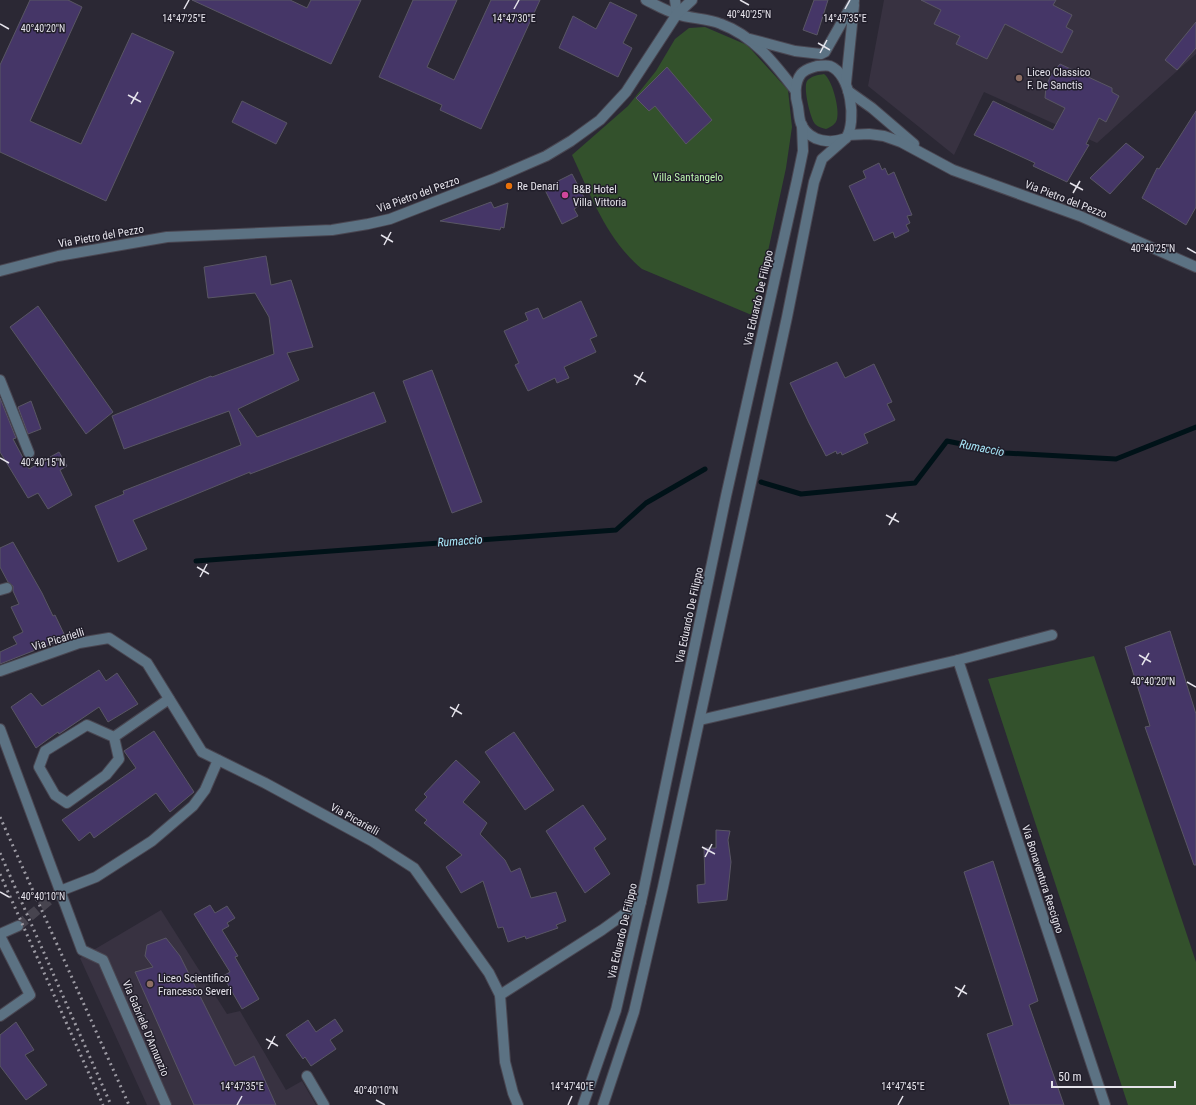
<svg xmlns="http://www.w3.org/2000/svg" width="1196" height="1105" font-family="'Roboto Condensed',sans-serif">
<style>
.education{fill:#383241}
.green{fill:#33512c}
.lines{fill:none;stroke-linecap:round;stroke-linejoin:round}
.stream{stroke:#001218;stroke-width:5}
.building{fill:#453667;stroke:#595664}
.minor-tunnel{stroke:#47444f;stroke-width:10;stroke-dasharray:10 5;stroke-linecap:butt}
.minor-casing{stroke:#494651;stroke-width:12}
.minor{stroke:#5c7283;stroke-width:10}
.rail{stroke:#9c9aa3;stroke-width:3;stroke-dasharray:2 4;stroke-linecap:butt}
.ticks{fill:none;stroke:#e5e3eb;stroke-width:1.5}
.education-dot{fill:#8d6e63;stroke:#211e2a;stroke-width:1.5}
.food-dot{fill:#e8710a;stroke:#211e2a;stroke-width:1.5}
.hotel-dot{fill:#d1479c;stroke:#211e2a;stroke-width:1.5}
.labels{text-anchor:middle;stroke-width:3;stroke-linejoin:round;paint-order:stroke}
.poi-label{font-size:11px;fill:#e5e3eb;stroke:#211e2a;text-anchor:start}
.park-label{font-size:11px;fill:#bcf6af;stroke:#211e2a}
.street-label{font-size:11px;fill:#e5e3eb;stroke:#211e2a}
.water-label{font-size:12px;font-style:italic;fill:#a6e4f6;stroke:#211e2a}
.ticks-label{font-size:10px;text-anchor:middle;fill:#e5e3eb;stroke:#211e2a;stroke-width:3;stroke-linejoin:round;paint-order:stroke}
</style>
<rect width="100%" height="100%" fill="#2b2834"/>
<g class="education">
<polygon points="884,0 1196,0 1196,54 1097,143 984,92 954,155 868,86"/>
<polygon points="161,910 227,1014 240,1011 286,1090 302,1081 316,1105 147,1105 80,958"/>
</g>
<g class="green">
<path d="M705,27L747,45L788,90L792,127L786,168L754,316L642,269C607,240 591,196 572,155L628,106L656,71L675,39L689,28Z"/>
<path d="M824,74C832,79 840,109 837,119C836,124 831,127 826,129C822,128 818,127 815,124C810,118 803,87 807,81C811,76 818,75 824,74Z"/>
<polygon points="1094,656 1196,962 1196,1105 1128,1105 988,679"/>
</g>
<g class="lines">
<g class="stream">
<polyline points="761,482 801,494 915,483 947,441 1005,453 1116,459 1196,427"/>
<polyline points="196,561 616,530 646,503 705,469"/>
</g>
</g>
<g class="building">
<polygon points="30,0 68,0 82,7 30,121 81,144 132,33 174,52 106,201 0,152 0,65"/>
<polygon points="192,0 290,0 307,8 311,0 361,0 331,64"/>
<polygon points="413,0 457,0 427,67 454,80 491,0 540,0 481,129 440,110 442,105 379,77"/>
<polygon points="814,0 828,0 817,35 803,30"/>
<polygon points="921,0 1056,0 1053,5 1072,15 1066,27 1073,31 1062,53 1005,24 987,59 956,44 960,36 934,24 941,10"/>
<polygon points="610,2 637,15 623,43 632,48 618,77 559,48 573,16 596,29"/>
<polygon points="1196,22 1196,48 1177,70 1165,60"/>
<polygon points="1060,64 1112,88 1112,92 1119,96 1106,122 1099,118 1086,144 1089,145 1067,182 1033,166 1035,163 974,135 993,101 1053,130 1065,108 1045,98 1046,86 1052,73"/>
<polygon points="667,67 712,120 686,144 655,106 649,111 636,98"/>
<polygon points="242,101 287,123 276,144 232,122"/>
<polygon points="1196,111 1196,207 1186,225 1142,198 1157,168 1159,169"/>
<polygon points="1126,143 1144,157 1110,194 1090,178"/>
<polygon points="879,163 882,170 885,168 888,175 894,172 912,215 907,216 910,223 906,225 909,231 895,238 893,232 874,241 849,186 866,178 863,171"/>
<polygon points="572,174 586,201 574,209 578,216 562,224 544,188"/>
<polygon points="491,202 494,208 508,203 504,228 501,227 500,230 440,221"/>
<polygon points="266,256 271,285 291,280 313,347 287,353 299,380 238,409 257,437 374,392 386,422 250,474 250,472 133,520 147,549 118,562 95,506 124,494 123,491 241,445 229,411 124,449 112,416 211,376 212,377 274,354 269,317 255,293 208,298 204,267"/>
<polygon points="581,301 597,336 590,339 596,352 564,367 569,378 557,383 555,378 528,391 515,365 519,363 504,331 528,320 525,313 538,308 543,319"/>
<polygon points="38,306 113,412 86,434 10,327"/>
<polygon points="837,362 845,378 874,364 892,402 887,404 895,420 864,434 868,443 842,455 841,452 837,454 836,451 826,456 809,423 790,383"/>
<polygon points="432,370 482,502 452,513 403,381"/>
<polygon points="0,398 16,438 13,439 29,469 59,452 67,466 60,470 72,495 48,509 38,493 28,498 0,452"/>
<polygon points="31,401 41,429 28,434 18,407"/>
<polygon points="13,542 42,593 53,616 55,615 66,638 0,664 0,652 17,644 13,637 23,632 11,607 19,604 13,591 13,586 8,582 0,567 0,548"/>
<polygon points="1170,631 1196,714 1196,865 1194,865 1145,727 1150,726 1125,647"/>
<polygon points="99,670 106,681 117,673 138,704 108,722 99,707 59,734 58,732 36,748 11,707 31,693 42,706"/>
<polygon points="154,731 194,792 170,812 156,793 94,838 90,832 79,841 62,820 136,768 124,751"/>
<polygon points="514,732 554,790 525,810 485,752"/>
<polygon points="456,760 480,782 463,802 487,823 480,834 505,860 511,872 520,868 531,898 556,892 566,921 556,925 558,928 526,939 525,936 508,942 503,927 498,928 483,881 461,893 446,867 462,855 424,823 427,820 415,810 427,797 424,794"/>
<polygon points="583,805 606,839 594,848 610,874 585,893 546,831"/>
<polygon points="716,830 730,831 728,840 731,862 727,900 698,903 697,885 705,884 704,848 716,848"/>
<polygon points="993,861 1038,1001 1029,1005 1064,1105 1010,1105 987,1034 1013,1025 964,872"/>
<polygon points="210,905 215,913 227,906 235,918 227,923 229,926 222,930 238,956 235,957 259,999 242,1009 223,976 230,972 194,914"/>
<polygon points="166,938 180,956 235,1066 254,1056 276,1105 194,1105 135,972 153,967 145,956 147,945"/>
<polygon points="335,1019 343,1031 330,1040 336,1049 311,1066 305,1057 303,1059 286,1035 308,1020 316,1032"/>
<polygon points="16,1022 34,1050 25,1055 47,1085 26,1100 0,1066 0,1035"/>
</g>
<g class="lines">
<polyline class="minor-tunnel" points="18,926 60,891"/>
<defs>
<g id="minor">
<path d="M646,0C656,5 666,11 677,14C691,19 707,18 721,24C754,36 775,64 795,90"/>
<polyline points="675,0 677,14"/>
<polyline points="750,39 795,51 821,54 825,52 854,1"/>
<path d="M817,66C821,66 826,65 830,66C851,74 857,122 846,138C831,144 811,142 802,126C799,121 799,113 798,107C795,97 794,83 801,74C805,69 811,68 817,66Z"/>
<polyline points="846,83 854,5"/>
<polyline points="848,91 872,108 914,144"/>
<polyline points="848,135 869,134 884,136 901,142 953,170 1080,216 1196,267"/>
<polyline points="0,271 58,256 167,237 332,230 368,224 390,219 493,179 546,156 571,141 600,120 626,92 677,14 692,0"/>
<polyline points="0,380 29,453"/>
<polyline points="0,590 7,588"/>
<polyline points="958,660 1105,1105"/>
<polyline points="0,671 79,643 109,638 147,663 202,752 265,783 372,841 414,868 489,973 500,995 505,1062 513,1093 518,1105"/>
<polyline points="700,720 958,660 1052,635"/>
<polyline points="0,729 82,950 103,960 166,1105"/>
<polyline points="114,737 87,725 45,751 39,767 55,795 67,803 106,775 119,759 114,737 169,699"/>
<polyline points="60,891 96,877 152,841 193,806 205,790 218,760"/>
<polyline points="0,934 18,926"/>
<polyline points="0,936 30,995 0,1016"/>
<polyline points="500,995 602,930 641,902"/>
<polyline points="307,1076 324,1105"/>
<polyline points="583,1105 616,1010 643,893 726,496 797,180 803,151 802,125"/>
<polyline points="603,1105 634,1012 663,887 787,317 814,182 822,159 846,138"/>
</g>
</defs>
<use href="#minor" class="minor-casing"/>
<use href="#minor" class="minor"/>
<g class="rail">
<polyline points="0,817 129,1105"/>
<polyline points="0,853 111,1105"/>
<polyline points="0,874 103,1105"/>
</g>
</g>
<path class="ticks" d="M740,0L749,5M184,9L189,0M514,9L519,0M845,9L850,0M0,24L9,29M818,43L830,50M820,53L827,40M128,95L141,102M131,104L138,92M1070,183L1083,190M1073,193L1080,181M381,235L393,242M384,245L391,232M1187,248L1196,253M634,375L646,382M636,385L643,372M0,458L9,463M886,515L899,522M889,525L896,513M197,567L209,574M200,577L207,564M1139,655L1151,662M1142,665L1149,653M1187,682L1196,687M450,707L462,714M452,717L459,704M702,847L715,854M705,857L712,844M0,892L9,897M955,987L967,994M958,997L965,985M266,1039L278,1046M268,1049L275,1036M376,1100L385,1105M237,1105L242,1096M568,1105L572,1096M898,1105L903,1096"/>
<g class="education-dot">
<circle cx="1019" cy="78" r="4"/>
<circle cx="150" cy="984" r="4"/>
</g>
<circle class="food-dot" cx="509" cy="186" r="4"/>
<circle class="hotel-dot" cx="565" cy="195" r="4"/>
<g class="labels">
<g class="poi-label">
<text x="1027" y="76">Liceo Classico<tspan x="1027" dy="13">F. De Sanctis</tspan></text>
<text x="517" y="190">Re Denari</text>
<text x="573" y="193">B&amp;B Hotel<tspan x="573" dy="13">Villa Vittoria</tspan></text>
<text x="158" y="982">Liceo Scientifico<tspan x="158" dy="13">Francesco Severi</tspan></text>
</g>
<g class="park-label">
<text x="688" y="181">Villa Santangelo</text>
</g>
<g class="street-label">
<text transform="translate(418 194) rotate(-20)" y="4">Via Pietro del Pezzo</text>
<text transform="translate(1066 199) rotate(21)" y="4">Via Pietro del Pezzo</text>
<text transform="translate(101 236) rotate(-10)" y="4">Via Pietro del Pezzo</text>
<text transform="translate(758 298) rotate(-77)" y="4">Via Eduardo De Filippo</text>
<text transform="translate(689 615) rotate(-78)" y="4">Via Eduardo De Filippo</text>
<text transform="translate(58 639) rotate(-17)" y="4">Via Picarielli</text>
<text transform="translate(355 819) rotate(29)" y="4">Via Picarielli</text>
<text transform="translate(1043 879) rotate(72)" y="4">Via Bonaventura Rescigno</text>
<text transform="translate(622 931) rotate(-77)" y="4">Via Eduardo De Filippo</text>
<text transform="translate(146 1028) rotate(67)" y="4">Via Gabriele D'Annunzio</text>
</g>
<g class="water-label">
<text transform="translate(982 448) rotate(11)" y="4">Rumaccio</text>
<text transform="translate(460 541) rotate(-4)" y="4">Rumaccio</text>
</g>
</g>
<g class="ticks-label">
<text x="749" y="18">40°40'25"N</text>
<text x="184" y="22">14°47'25"E</text>
<text x="514" y="22">14°47'30"E</text>
<text x="845" y="22">14°47'35"E</text>
<text x="43" y="32">40°40'20"N</text>
<text x="1153" y="252">40°40'25"N</text>
<text x="43" y="466">40°40'15"N</text>
<text x="1153" y="685">40°40'20"N</text>
<text x="43" y="900">40°40'10"N</text>
<text x="242" y="1090">14°47'35"E</text>
<text x="572" y="1090">14°47'40"E</text>
<text x="903" y="1090">14°47'45"E</text>
<text x="376" y="1094">40°40'10"N</text>
</g>
<path d="M1052 1081v6h123v-6" fill="none" stroke="#e5e3eb" stroke-width="2"/>
<text x="1058" y="1081" font-size="12" fill="#e5e3eb" stroke="#211e2a" stroke-width="3" paint-order="stroke">50 m</text>
</svg>
